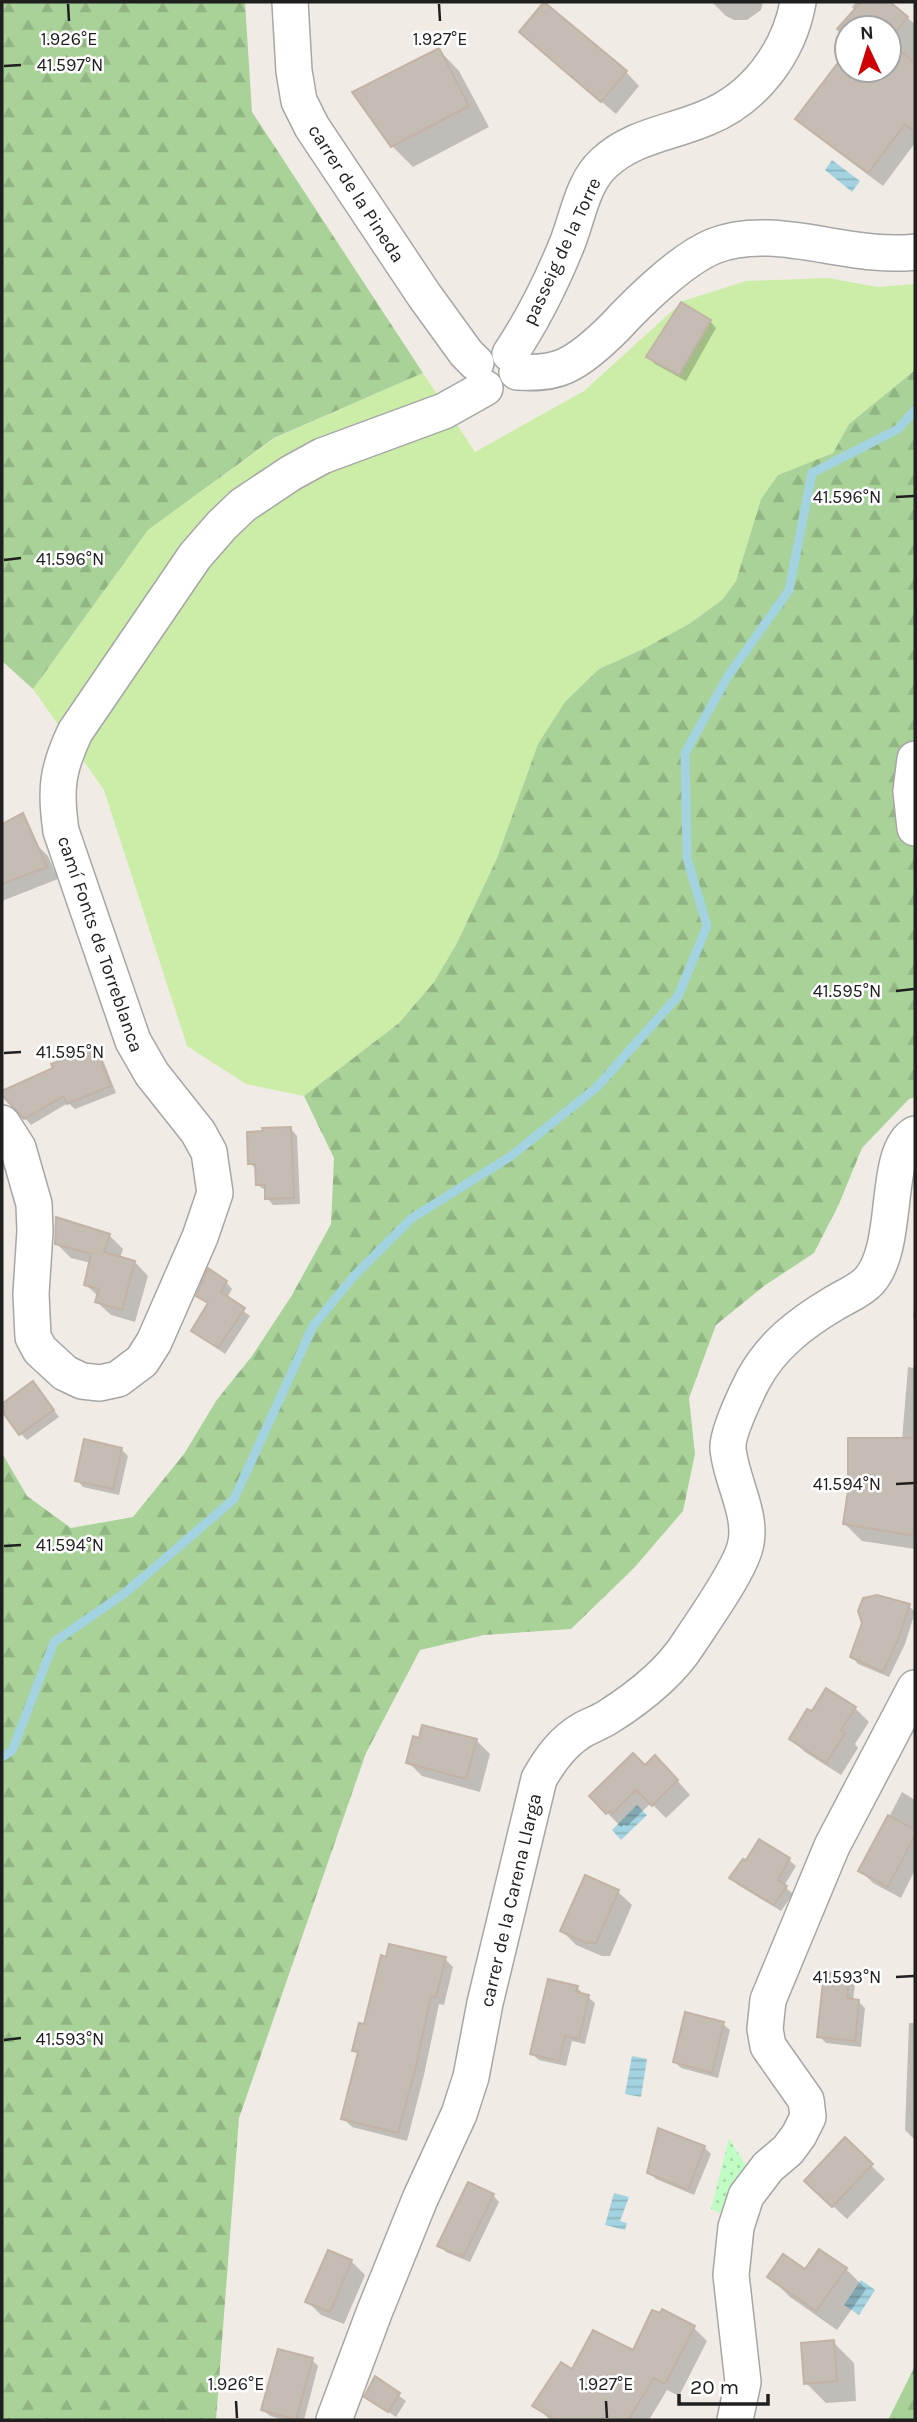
<svg xmlns="http://www.w3.org/2000/svg" width="917" height="2422" font-family="Karla,sans-serif">
<style>
.grass{fill:#cbeda8}
.forest{fill:url(#forest-firs)}
.park{fill:url(#park-dots)}
.water{fill:url(#water-rules)}
.shadow{fill:#0003}
.lines{fill:none;stroke-linecap:round;stroke-linejoin:round}
.stream{stroke:#a3d3e0;stroke-width:9}
.building{fill:#c5bcb4;stroke:#c3b3a6;stroke-width:2}
.minor-casing{stroke:#a6a6a6;stroke-width:38}
.minor{stroke:#fff;stroke-width:35}
.ticks{fill:none;stroke:#1f1f1f;stroke-width:2.5}
.labels{text-anchor:middle;stroke-width:5;stroke-linejoin:round;paint-order:stroke}
.street-label{font-size:19px;fill:#1f1f1f;stroke:#fff}
.ticks-label{font-size:18px;text-anchor:middle;fill:#1f1f1f;stroke:#fff;stroke-width:5;stroke-linejoin:round;paint-order:stroke}
</style>
<defs>
<pattern id="forest-firs" width="22" height="20" patternUnits="userSpaceOnUse" patternTransform="scale(1.75)"><rect width="22" height="20" fill="#a9d298"/><path d="M5 1l3.5 6h-7zM16 11l3.5 6h-7z" fill="#91b483"/></pattern>
<pattern id="park-dots" width="8" height="8" patternUnits="userSpaceOnUse" patternTransform="scale(1.75)"><rect width="8" height="8" fill="#c0fcc4"/><path d="M2 2h.1M6 6h.1" fill="none" stroke="#a5d8a8" stroke-width="1.8" stroke-linecap="round"/></pattern>
<pattern id="water-rules" width="6" height="5" patternUnits="userSpaceOnUse" patternTransform="scale(1.75)"><rect width="6" height="5" fill="#a3d3e0"/><path d="M0 2.5h6" fill="none" stroke="#8cb5c0"/></pattern>
</defs>
<rect width="100%" height="100%" fill="#f0ece5"/>
<polygon class="grass" points="828,278 878,287 915,284 915,370 849,424 833,453 778,475 761,499 736,581 722,600 689,624 643,649 599,669 538,744 497,858 457,943 434,982 399,1023 304,1096 246,1084 187,1046 104,790 33,689 148,530 275,438 423,373 475,452 584,391 683,301 746,281"/>
<g class="forest">
<polygon points="2,2 245,2 252,112 423,373 274,438 148,530 33,689 2,661"/>
<polygon points="915,370 915,1097 909,1099 862,1148 839,1204 814,1253 764,1286 716,1325 689,1398 695,1454 683,1511 634,1568 571,1629 484,1635 420,1650 366,1753 239,2118 216,2420 2,2420 2,1453 27,1496 71,1528 133,1517 184,1454 216,1401 252,1356 292,1295 331,1224 334,1158 304,1096 399,1023 434,982 457,943 497,858 538,744 565,702 599,669 643,649 689,624 722,600 736,581 761,499 778,475 833,453 849,424"/>
<polygon points="915,2366 915,2420 888,2420"/>
</g>
<polygon class="park" points="729,2138 748,2169 727,2196 725,2216 711,2209"/>
<g class="water">
<polygon points="832,160 860,181 852,192 825,170"/>
<polygon points="637,1805 647,1815 621,1840 612,1830"/>
<polygon points="632,2056 647,2059 641,2097 625,2094"/>
<polygon points="614,2193 629,2197 620,2221 627,2223 625,2230 605,2225"/>
<polygon points="861,2280 875,2290 859,2315 844,2305"/>
</g>
<g class="shadow">
<polygon points="712,2 763,2 761,10 747,20 734,20 726,16"/>
<polygon points="856,2 888,2 915,24 915,143 883,186 811,132 797,118 847,53 847,70 889,70 889,28 847,28 847,36 840,29 855,11 852,7"/>
<polygon points="536,46 626,72 639,86 616,114"/>
<polygon points="439,50 459,71 489,127 413,167 392,146"/>
<polygon points="710,321 716,328 686,381 655,364 648,357"/>
<polygon points="35,843 48,856 58,879 2,901 2,856"/>
<polygon points="95,1049 101,1055 116,1093 75,1109 68,1103 31,1125 25,1118"/>
<polygon points="291,1129 297,1136 300,1204 273,1205 267,1198 267,1191 257,1185 257,1170 250,1163"/>
<polygon points="109,1235 123,1249 120,1258 135,1262 148,1276 135,1322 111,1315 97,1302 99,1297 86,1285 91,1263 71,1258 57,1244"/>
<polygon points="226,1282 232,1289 227,1298 250,1316 225,1354 193,1331 209,1305 198,1295"/>
<polygon points="915,1299 915,1319 913,1317"/>
<polygon points="908,1367 915,1368 915,1549 862,1541 844,1523 902,1440"/>
<polygon points="39,1390 59,1417 27,1440 21,1434"/>
<polygon points="121,1449 128,1456 119,1495 83,1487 77,1480"/>
<polygon points="909,1606 915,1612 905,1644 889,1677 858,1664 852,1657"/>
<polygon points="855,1708 869,1722 855,1744 858,1748 841,1775 805,1752 791,1739"/>
<polygon points="420,1740 476,1740 490,1754 480,1792 422,1776 408,1762"/>
<polygon points="645,1768 669,1771 690,1795 666,1818 651,1803 627,1826 624,1824 621,1827 592,1797"/>
<polygon points="902,1792 915,1800 915,1870 901,1898 873,1883 861,1871"/>
<polygon points="789,1860 796,1866 784,1886 793,1894 781,1911 738,1885 732,1878"/>
<polygon points="585,1877 618,1892 632,1905 610,1956 602,1956 576,1945 562,1931"/>
<polygon points="445,1959 453,1967 444,2005 439,2004 424,2075 407,2141 352,2127 343,2118 359,2055 354,2050 365,2027"/>
<polygon points="848,1976 855,1983 853,2001 858,2001 865,2008 861,2047 826,2043 819,2036"/>
<polygon points="577,1988 595,2003 585,2044 572,2041 566,2066 539,2060 532,2054"/>
<polygon points="909,2023 915,2023 915,2140 905,2130"/>
<polygon points="723,2024 730,2030 718,2078 681,2068 675,2062"/>
<polygon points="845,2140 885,2179 847,2219 820,2194"/>
<polygon points="704,2147 711,2154 694,2195 656,2179 649,2172"/>
<polygon points="493,2195 499,2202 470,2262 446,2252 439,2245"/>
<polygon points="351,2261 365,2275 344,2324 321,2315 307,2301"/>
<polygon points="846,2269 866,2289 837,2330 790,2297 770,2277"/>
<polygon points="694,2328 707,2341 679,2396 667,2390 649,2420 550,2420 535,2405 573,2372 634,2352"/>
<polygon points="833,2342 854,2363 856,2401 826,2403 806,2383"/>
<polygon points="312,2360 318,2366 304,2420 284,2420 270,2416 263,2410"/>
<polygon points="376,2379 406,2401 396,2417 366,2396"/>
</g>
<g class="lines">
<polyline class="stream" points="2,1757 12,1751 54,1642 125,1593 234,1499 313,1326 353,1277 412,1218 511,1156 597,1087 678,996 707,926 687,858 685,753 728,676 789,590 812,473 898,429 915,410"/>
</g>
<g class="building">
<polygon points="544,2 627,71 601,102 519,32"/>
<polygon points="861,2 890,2 908,17 889,40 889,28 847,28 847,37 837,29"/>
<polygon points="889,42 915,63 915,132 905,124 868,173 795,119 847,51 847,70 889,70"/>
<polygon points="439,48 469,106 391,147 352,92"/>
<polygon points="681,302 711,320 679,375 646,357"/>
<polygon points="23,813 47,867 2,884 2,824"/>
<polygon points="95,1047 111,1086 67,1104 64,1096 24,1119 2,1095 2,1091 53,1068 51,1064"/>
<polygon points="291,1127 294,1198 265,1199 265,1185 256,1185 255,1164 248,1164 247,1132 263,1131 262,1128"/>
<polygon points="56,1217 110,1234 104,1252 135,1261 122,1310 95,1302 99,1289 84,1285 91,1254 55,1244"/>
<polygon points="208,1268 227,1281 221,1292 245,1308 218,1348 191,1331 208,1303 196,1296"/>
<polygon points="33,1381 54,1410 19,1435 4,1414 3,1403"/>
<polygon points="848,1438 915,1438 915,1536 843,1524 848,1491"/>
<polygon points="84,1439 122,1448 113,1489 75,1481"/>
<polygon points="877,1595 910,1604 899,1637 883,1672 850,1657 862,1623 858,1611 863,1598"/>
<polygon points="826,1688 856,1707 841,1730 845,1733 826,1763 789,1739 807,1709 812,1711"/>
<polygon points="422,1725 477,1739 466,1779 406,1763 413,1736 419,1738"/>
<polygon points="633,1753 645,1765 655,1755 678,1780 652,1806 636,1790 612,1814 610,1811 606,1814 589,1796"/>
<polygon points="888,1815 915,1830 915,1835 888,1887 858,1871"/>
<polygon points="759,1839 790,1858 778,1880 787,1886 774,1905 729,1878 743,1859 746,1860"/>
<polygon points="585,1875 619,1890 596,1943 586,1943 560,1931"/>
<polygon points="389,1944 446,1957 436,1997 431,1996 416,2066 398,2133 341,2119 358,2052 352,2051 359,2023 364,2024 381,1955 386,1957"/>
<polygon points="824,1972 849,1975 847,1998 859,2000 855,2041 817,2037"/>
<polygon points="548,1979 578,1986 576,1992 589,1995 579,2039 565,2036 559,2061 530,2054"/>
<polygon points="685,2012 724,2022 712,2073 673,2062"/>
<polygon points="658,2128 705,2146 688,2190 647,2173"/>
<polygon points="845,2137 873,2164 832,2207 804,2181"/>
<polygon points="468,2182 494,2194 463,2257 437,2246"/>
<polygon points="819,2249 847,2268 816,2311 767,2277 783,2254 805,2269"/>
<polygon points="328,2250 352,2260 330,2312 305,2302"/>
<polygon points="662,2309 695,2326 665,2384 654,2378 628,2420 556,2420 532,2406 561,2362 572,2369 593,2330 633,2350 652,2310 660,2313"/>
<polygon points="834,2340 837,2381 804,2384 801,2343"/>
<polygon points="278,2349 313,2358 296,2420 261,2410"/>
<polygon points="375,2376 400,2393 388,2412 364,2397"/>
</g>
<g class="lines">
<defs>
<g id="minor">
<polyline points="290,2 294,71 299,101 312,127 424,295 466,353 476,363"/>
<path d="M510,354C532,321 552,281 567,244C578,217 582,183 604,163C633,136 671,133 706,118C754,99 789,53 798,2"/>
<path d="M517,372C533,373 550,373 565,366C583,358 601,341 615,327C639,301 682,259 714,246C775,222 849,260 915,252"/>
<polyline points="915,759 911,791 915,828"/>
<path d="M2,1123L18,1148L34,1204L35,1231L31,1294L33,1337L40,1350L65,1373L82,1381L100,1383L118,1379L142,1361L154,1342L200,1237L215,1193L209,1152L198,1132L152,1074L133,1041L61,831C55,790 57,770 75,732L195,556L222,525L243,505L291,473L322,456L444,411L485,388"/>
<path d="M334,2420L374,2313L420,2199L459,2114L471,2077L485,2003L539,1779C550,1759 563,1741 584,1729C592,1725 600,1722 608,1717C638,1698 670,1673 689,1643C704,1620 739,1571 745,1547C754,1516 730,1479 728,1448C727,1433 746,1394 753,1380C771,1346 801,1323 833,1304C844,1297 860,1291 869,1281C901,1246 882,1153 915,1134"/>
<polyline points="735,2420 743,2382 731,2275 736,2227 746,2196 768,2167 788,2150 799,2135 808,2117 806,2100 768,2046 765,2029 768,2000 832,1846 915,1688"/>
</g>
</defs>
<use href="#minor" class="minor-casing"/>
<use href="#minor" class="minor"/>
</g>
<path class="ticks" d="M68,4L69,21M439,4L440,21M4,66L21,65M896,497L914,496M4,560L21,558M896,991L914,989M4,1053L21,1052M896,1484L914,1483M4,1546L21,1545M896,1977L914,1976M4,2040L21,2038M236,2401L237,2418M606,2401L607,2418"/>
<g class="labels">
<g class="street-label">
<text transform="translate(357 193) rotate(57)" y="7">carrer de la Pineda</text>
<text transform="translate(561 251) rotate(-65)" y="7">passeig de la Torre</text>
<text transform="translate(101 944) rotate(71)" y="7">camí Fonts de Torreblanca</text>
<text transform="translate(510 1900) rotate(-77)" y="7">carrer de la Carena Llarga</text>
</g>
</g>
<g class="ticks-label">
<text x="69" y="45">1.926°E</text>
<text x="440" y="45">1.927°E</text>
<text x="70" y="71">41.597°N</text>
<text x="847" y="503">41.596°N</text>
<text x="70" y="565">41.596°N</text>
<text x="847" y="997">41.595°N</text>
<text x="70" y="1058">41.595°N</text>
<text x="847" y="1490">41.594°N</text>
<text x="70" y="1551">41.594°N</text>
<text x="847" y="1983">41.593°N</text>
<text x="70" y="2045">41.593°N</text>
<text x="236" y="2390">1.926°E</text>
<text x="606" y="2390">1.927°E</text>
</g>
<rect width="917" height="2422" fill="none" stroke="#1f1f1f" stroke-width="7"/>
<g transform="translate(868 49) rotate(356)"><circle r="33" fill="#ffffff" stroke="#a5a5a5" stroke-width="2"/>
<path d="M0-5L12 26L0 18L-12 26Z" fill="#ce0002"/>
<text y="-10" font-size="19" font-weight="bold" text-anchor="middle" fill="#1f1f1f">N</text>
</g>
<path d="M679 2394v10h89v-10" fill="none" stroke="#1f1f1f" stroke-width="3.5"/>
<text x="690" y="2394" font-size="21" fill="#1f1f1f" stroke="#ffffff" stroke-width="5" paint-order="stroke">20 m</text>
</svg>
